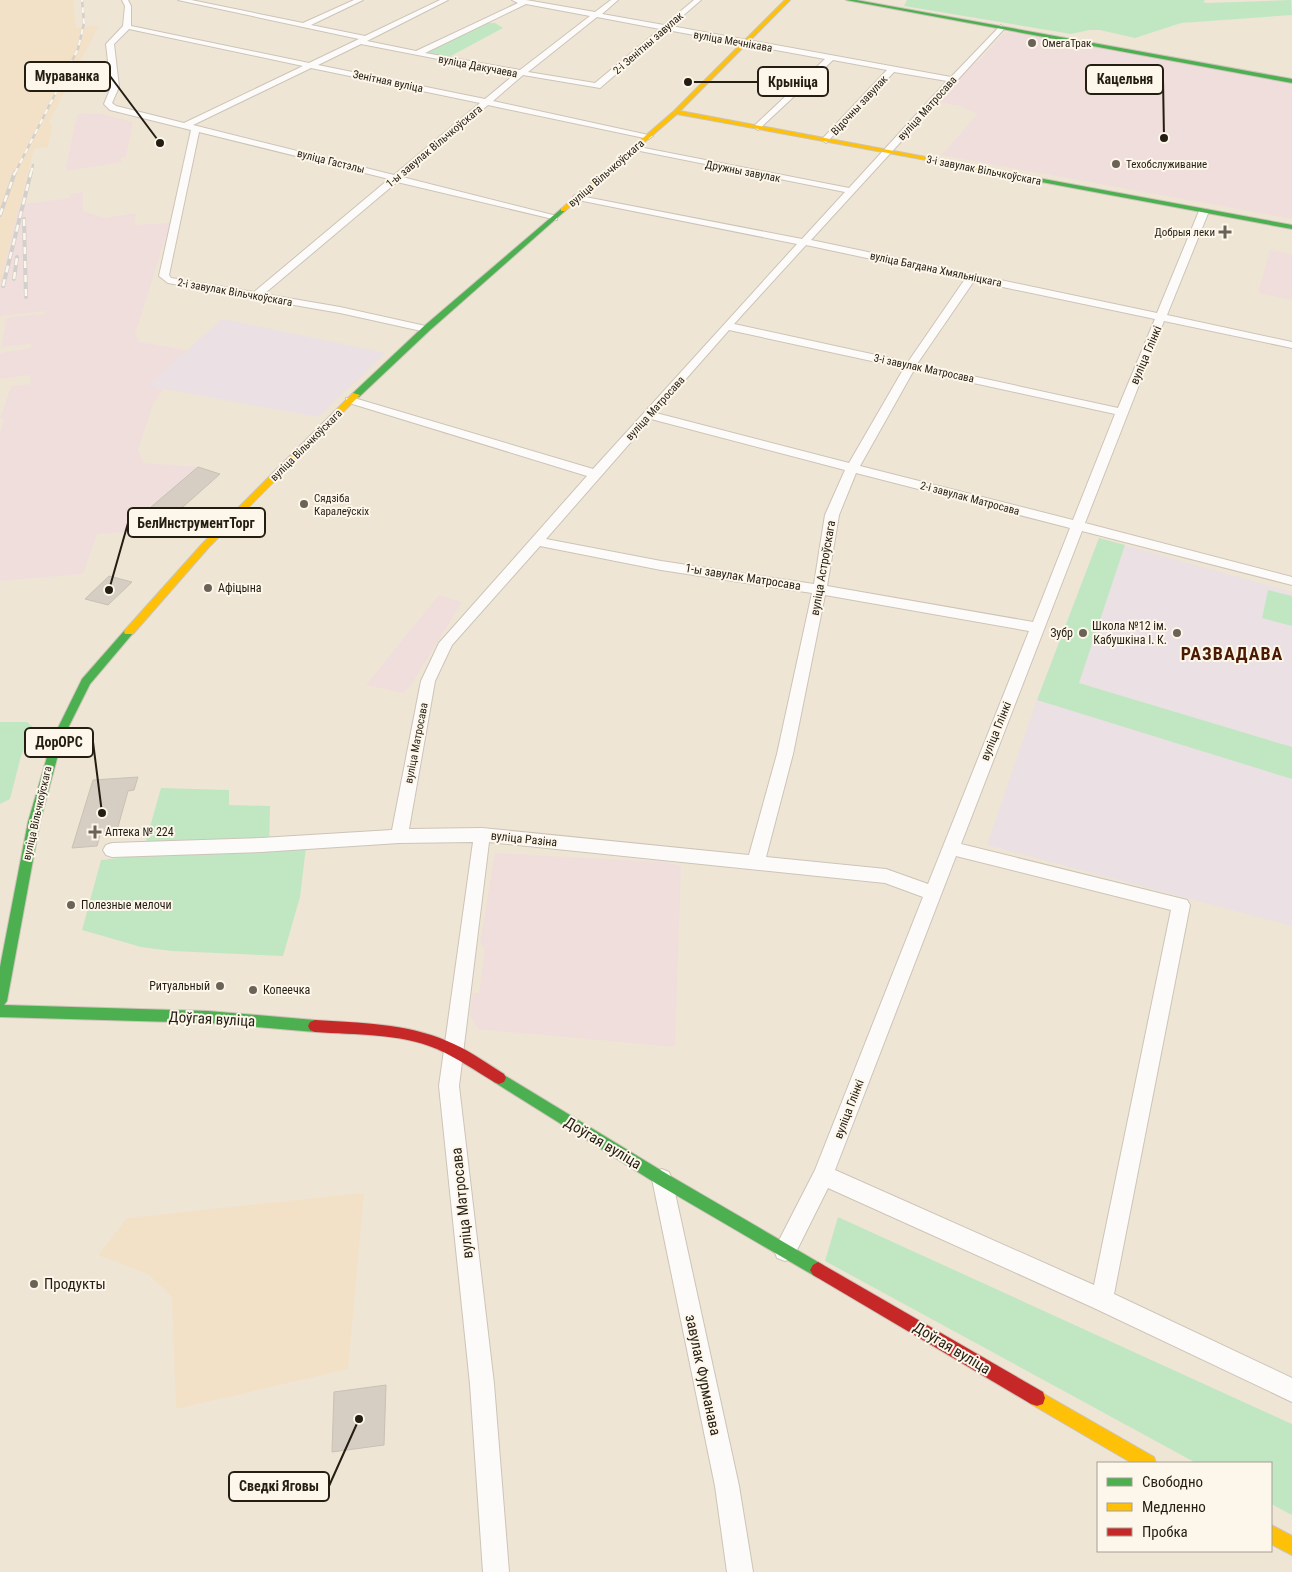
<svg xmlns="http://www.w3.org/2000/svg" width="1292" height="1572" font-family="'Roboto Condensed',sans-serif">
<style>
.built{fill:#f2e1c6}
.industrial{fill:#f0dedc}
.education{fill:#ebe0e3}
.green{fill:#c1e7c2}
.building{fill:#d6cec2;stroke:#c9c1b5}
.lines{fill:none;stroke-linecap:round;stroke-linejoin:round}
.street-casing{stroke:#ccc4b8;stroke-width:2}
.fast-casing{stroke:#ccc4b8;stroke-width:2}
.slow-casing{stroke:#ccc4b8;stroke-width:2}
.jam-casing{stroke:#ccc4b8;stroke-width:2}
.street{fill:#fdfbf9;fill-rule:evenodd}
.fast{fill:#4caf50;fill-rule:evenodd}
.slow{fill:#ffc107;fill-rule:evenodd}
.jam{fill:#c62828;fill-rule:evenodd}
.rail-far1-casing{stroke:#d3d0cb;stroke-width:2.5}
.rail-casing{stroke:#d3d0cb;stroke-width:4}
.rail-far1{stroke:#fdf6ea;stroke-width:2;stroke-dasharray:5.5;stroke-linecap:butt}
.rail{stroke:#fdf6ea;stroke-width:2.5;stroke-dasharray:7;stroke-linecap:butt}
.poi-dot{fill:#6b6356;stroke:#fdf6ea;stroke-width:2}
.labels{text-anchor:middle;stroke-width:4;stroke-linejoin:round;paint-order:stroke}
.far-street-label{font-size:11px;fill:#241d12;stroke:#fdf6ea}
.far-poi-label{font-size:11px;fill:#241d12;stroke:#fdf6ea;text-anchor:start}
.street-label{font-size:12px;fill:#241d12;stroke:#fdf6ea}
.poi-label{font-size:12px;fill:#241d12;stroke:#fdf6ea;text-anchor:start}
.near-street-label{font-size:15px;fill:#241d12;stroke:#fdf6ea}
.near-poi-label{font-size:15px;fill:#241d12;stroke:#fdf6ea;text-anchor:start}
.district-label{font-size:18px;font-weight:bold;letter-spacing:1px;fill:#4a1a02;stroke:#fdf6ea}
.leader{fill:none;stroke:#241d12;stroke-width:2}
.callout-dot{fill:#241d12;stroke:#fdf6ea;stroke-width:2}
.callout{fill:#fdf6ea;stroke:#241d12;stroke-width:2}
.callout-label{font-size:14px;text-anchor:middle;font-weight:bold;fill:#241d12}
</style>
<rect width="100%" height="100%" fill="#efe5d5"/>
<g class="built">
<polygon points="0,0 73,0 76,28 99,25 49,122 52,125 48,147 34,149 0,285"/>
<polygon points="364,1193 348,1369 176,1409 172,1297 148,1274 98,1255 127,1218"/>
</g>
<g class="industrial">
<polygon points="1012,32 1292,83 1292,219 941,155 978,114 960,106 939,102 974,62 978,62 1004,33"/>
<polygon points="81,113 103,114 133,122 126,157 120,158 122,162 65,171 77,116"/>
<polygon points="83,192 83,211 105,218 136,213 134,225 170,223 135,335 140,342 187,350 148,385 163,390 153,404 138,450 144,463 198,467 220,474 171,518 142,519 138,531 97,534 83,574 0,581 0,433 4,419 0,419 11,386 31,384 30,375 0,379 0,353 31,348 31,344 1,347 7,318 37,314 37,316 45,313 45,311 0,316 0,284 19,205 70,198 70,194"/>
<polygon points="1270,250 1292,254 1292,300 1258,293"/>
<polygon points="439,595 462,602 411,685 403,693 366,685"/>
<polygon points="495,853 664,862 681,866 675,1047 478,1029 470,1015 473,993 479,993 485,950 480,943"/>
</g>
<g class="education">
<polygon points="222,319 227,320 386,353 318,417 147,386"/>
<polygon points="1099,538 1292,592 1292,926 987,845 1037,700"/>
</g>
<g class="green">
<polygon points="907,0 1205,0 1203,2 1207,3 1291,0 1292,15 1181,23 1135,38 1100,30 1089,30 1071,34 904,6"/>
<polygon points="484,23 495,23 503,28 447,58 428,54 428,51"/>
<polygon points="1099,538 1125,545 1079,683 1292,747 1292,779 1037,700"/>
<polygon points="1268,590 1292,596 1292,626 1262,618"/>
<polygon points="0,722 27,722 33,727 21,756 10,799 0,804"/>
<polygon points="161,788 229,790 229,805 270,806 269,849 306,847 300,897 283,956 172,951 141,947 82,930 101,860 142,855"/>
<polygon points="838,1217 1292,1424 1292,1515 1271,1504 1271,1463 1196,1463 825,1261"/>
</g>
<g class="building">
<polygon points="198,467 220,474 175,514 151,507"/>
<polygon points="109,576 132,582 108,605 85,599"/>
<polygon points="138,777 134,790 128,791 116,834 100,835 97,846 72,848 93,780"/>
<polygon points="386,1385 384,1445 332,1452 334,1392"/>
</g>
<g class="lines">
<defs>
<g id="street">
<path d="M122,0H128L131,6V26L309,63L359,39L178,0H191L303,23L354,0H363L311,25L365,36L440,0H448L367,41L416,51L518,3L512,0H526L595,12L611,0H618L602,14L664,25L694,0H701L671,26L951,77L1001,25L1004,29L811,240L1157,313L1199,211L1207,209L1209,211L1167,315L1292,342V348L1164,321L1085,523L1292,577V585L1082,531L961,844L1187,900L1190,905L1114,1294L1292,1378V1402L1094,1308L828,1188L793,1258L785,1261L777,1258L774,1250L815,1170L923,897L885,883L489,842L459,1086L494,1384L509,1572H483L470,1384L439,1086L473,842L399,843L261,852L112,857L106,855L103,850L106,845L112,843L261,838L392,830L421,681L439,643L587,476L346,402V398H354L593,469L797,244L578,200L573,197L575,195L802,239L845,192L630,149L634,146L849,188L947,81L894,72L826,143L822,140L823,138L887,70L833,60L758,130L754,127L755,125L825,59L667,30L600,88L523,75L493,101L653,136L649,139L488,105L402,177L557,216V220L397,182L264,294L340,307L430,327L431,329L426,332L340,313L168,283L159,276L191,130L110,110L104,104L111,87L106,44L123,26L125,6ZM526,4L590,16L520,70L425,53ZM597,17L660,29L595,83L528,72ZM129,29L303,66L184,123L116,106L112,103L119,87L114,44ZM361,44L515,74L485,99L318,65ZM311,68L480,103L394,175L193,125ZM199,132L389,179L254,292L171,278L169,275ZM806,245L965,279L908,362L734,324ZM974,281L1155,319L1118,408L917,364ZM729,330L904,368L849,463L656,413ZM914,370L1115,414L1073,520L860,466ZM651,419L845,470L825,515L814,584L661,561L546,539ZM856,473L1070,528L1033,622L827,586L839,515ZM540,546L661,570L812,593L777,754L749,855L482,828L409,829L435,681L452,645ZM825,595L1029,631L928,884L886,869L766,857L793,754ZM956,856L1171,910L1094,1285L835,1170Z"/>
<polygon points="662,1169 669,1172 672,1179 739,1486 753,1572 727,1572 715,1486 652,1179 655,1172"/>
</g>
<g id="fast">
<polygon points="846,0 856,0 1292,79 1292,83"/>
<polygon points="1038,178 1292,225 1292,229 1036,181 1035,180"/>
<polygon points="561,209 566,210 429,331 359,397 353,397 353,393 423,327"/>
<polygon points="129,629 134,632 90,684 62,740 40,822 7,1001 4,1005 208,1011 315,1020 320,1022 322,1026 320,1030 315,1032 208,1023 0,1017 0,967 28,822 52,740 82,679 125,630"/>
<polygon points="499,1072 667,1174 823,1265 826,1270 823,1275 818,1278 813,1275 657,1184 494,1082 492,1078 494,1074"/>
</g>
<g id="slow">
<polygon points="785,0 790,0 680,111 1038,178 1041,180 1040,181 677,114 565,211 561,211 561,209 674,111"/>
<polygon points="353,393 360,395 209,547 133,634 125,634 124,632 125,630 203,543"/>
<polygon points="1037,1390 1154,1457 1156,1463 1132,1463 1031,1404 1029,1398 1031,1392"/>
<polygon points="1271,1525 1292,1536 1292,1555 1271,1544"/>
</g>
<g id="jam">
<path d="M315,1020C360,1023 405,1023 447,1041C467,1049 485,1062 504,1074L506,1078L504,1082L499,1084L494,1082C476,1071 457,1058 437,1049C399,1033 356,1035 315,1032L310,1030L308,1026L310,1022Z"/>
<polygon points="818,1262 1043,1392 1045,1398 1043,1404 1037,1406 1031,1404 813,1275 810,1270 813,1265"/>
</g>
</defs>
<use href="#street" class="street-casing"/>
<use href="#fast" class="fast-casing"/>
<use href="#slow" class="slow-casing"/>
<use href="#jam" class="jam-casing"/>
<use href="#street" class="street"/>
<use href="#fast" class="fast"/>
<use href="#slow" class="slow"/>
<use href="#jam" class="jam"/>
<defs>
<g id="rail-far1">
<polyline points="15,173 78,49 84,23 82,0"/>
<polyline points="31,173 33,165"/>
</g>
<g id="rail">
<polyline points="0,215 15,172"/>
<polyline points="24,219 26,297"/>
<polyline points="14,279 17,257"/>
<polyline points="3,286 31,172"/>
</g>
</defs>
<use href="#rail-far1" class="rail-far1-casing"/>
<use href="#rail" class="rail-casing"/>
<use href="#rail-far1" class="rail-far1"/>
<use href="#rail" class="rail"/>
</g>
<g class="poi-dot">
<circle cx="1032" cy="43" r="5"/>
<circle cx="1116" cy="164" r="5"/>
<path d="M1222.5 224.5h5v5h5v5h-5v5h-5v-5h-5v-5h5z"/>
<circle cx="304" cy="504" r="5"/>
<circle cx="208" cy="588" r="5"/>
<circle cx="1083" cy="633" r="5"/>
<circle cx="1177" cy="633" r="5"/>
<path d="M92.5 824.5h5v5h5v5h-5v5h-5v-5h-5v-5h5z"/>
<circle cx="71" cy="905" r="5"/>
<circle cx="220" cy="986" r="5"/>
<circle cx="253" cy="990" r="5"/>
<circle cx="34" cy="1284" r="5"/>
</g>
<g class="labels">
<g class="far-street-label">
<text transform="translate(733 41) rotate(10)" y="4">вуліца Мечнікава</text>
<text transform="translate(648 43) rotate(-41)" y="4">2-і Зенітны завулак</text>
<text transform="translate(478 66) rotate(11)" y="4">вуліца Дакучаева</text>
<text transform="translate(388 81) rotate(12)" y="4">Зенітная вуліца</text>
<text transform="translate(859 105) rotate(-47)" y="4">Відочны завулак</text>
<text transform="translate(927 108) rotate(-48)" y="4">вуліца Матросава</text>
<text transform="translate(434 146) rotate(-40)" y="4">1-ы завулак Вільчкоўскага</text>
<text transform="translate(331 161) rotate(14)" y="4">вуліца Гастэлы</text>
<text transform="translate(984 170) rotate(11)" y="4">3-і завулак Вільчкоўскага</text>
<text transform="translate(743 171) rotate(11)" y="4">Дружны завулак</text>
<text transform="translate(606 173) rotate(-41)" y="4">вуліца Вільчкоўскага</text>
<text transform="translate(936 269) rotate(12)" y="4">вуліца Багдана Хмяльніцкага</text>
<text transform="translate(235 292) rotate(10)" y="4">2-і завулак Вільчкоўскага</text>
<text transform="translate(924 368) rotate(12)" y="4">3-і завулак Матросава</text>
<text transform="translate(655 408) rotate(-48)" y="4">вуліца Матросава</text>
<text transform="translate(306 445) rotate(-45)" y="4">вуліца Вільчкоўскага</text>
<text transform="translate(970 498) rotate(15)" y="4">2-і завулак Матросава</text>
<text transform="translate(416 743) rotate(-79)" y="4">вуліца Матросава</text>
<text transform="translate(37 813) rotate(-77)" y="4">вуліца Вільчкоўскага</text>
</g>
<g class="far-poi-label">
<text x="1042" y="47">ОмегаТрак</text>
<text x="1126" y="168">Техобслуживание</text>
<text x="1215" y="236" text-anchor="end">Добрыя леки</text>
<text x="314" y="502">Сядзіба<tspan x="314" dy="13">Каралеўскіх</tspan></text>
</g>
<g class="street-label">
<text transform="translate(1146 355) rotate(-67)" y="4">вуліца Глінкі</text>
<text transform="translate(823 568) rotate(-80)" y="4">вуліца Астроўскага</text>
<text transform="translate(743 577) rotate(9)" y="4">1-ы завулак Матросава</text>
<text transform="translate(996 731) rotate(-68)" y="4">вуліца Глінкі</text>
<text transform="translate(524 839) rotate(6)" y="4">вуліца Разіна</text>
<text transform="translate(849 1109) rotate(-69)" y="4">вуліца Глінкі</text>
</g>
<g class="poi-label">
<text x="218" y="592">Афіцына</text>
<text x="1167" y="630" text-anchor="end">Школа №12 ім.<tspan x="1167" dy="14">Кабушкіна І. К.</tspan></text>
<text x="1073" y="637" text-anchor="end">Зубр</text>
<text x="105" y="836">Аптека № 224</text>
<text x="81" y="909">Полезные мелочи</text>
<text x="210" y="990" text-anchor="end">Ритуальный</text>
<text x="263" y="994">Копеечка</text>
</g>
<g class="near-street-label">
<text transform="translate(212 1019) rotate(3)" y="5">Доўгая вуліца</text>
<text transform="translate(603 1143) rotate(31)" y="5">Доўгая вуліца</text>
<text transform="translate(462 1203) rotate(-96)" y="5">вуліца Матросава</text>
<text transform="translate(952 1348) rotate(31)" y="5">Доўгая вуліца</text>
<text transform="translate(703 1375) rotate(78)" y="5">завулак Фурманава</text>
</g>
<g class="near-poi-label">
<text x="44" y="1289">Продукты</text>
</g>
<g class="district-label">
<text x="1232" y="660">РАЗВАДАВА</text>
</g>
</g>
<path class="leader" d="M160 143L110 76M1164 138L1163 79M688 82L758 82M109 590L128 523M102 813L93 742M359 1419L329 1486"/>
<g class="callout-dot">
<circle cx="160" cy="143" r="5"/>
<circle cx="1164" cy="138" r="5"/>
<circle cx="688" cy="82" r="5"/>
<circle cx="109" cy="590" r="5"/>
<circle cx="102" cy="813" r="5"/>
<circle cx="359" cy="1419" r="5"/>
</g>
<g class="callout">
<rect x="25" y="62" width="85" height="29" rx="5"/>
<rect x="1086" y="65" width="77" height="29" rx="5"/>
<rect x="758" y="67" width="70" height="29" rx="5"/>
<rect x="128" y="508" width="137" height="29" rx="5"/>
<rect x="25" y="728" width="68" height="29" rx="5"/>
<rect x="229" y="1472" width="100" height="29" rx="5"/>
</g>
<g class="callout-label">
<text x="67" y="81">Мураванка</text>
<text x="1125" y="84">Кацельня</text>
<text x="793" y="87">Крыніца</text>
<text x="196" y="528">БелИнструментТорг</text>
<text x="59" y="747">ДорОРС</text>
<text x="279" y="1491">Сведкі Яговы</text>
</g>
<rect x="1097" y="1462" width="175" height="90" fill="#fdf6ea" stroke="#a69f94"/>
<rect x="1107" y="1478" width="25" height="8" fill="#4caf50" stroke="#a69f94"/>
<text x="1142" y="1487" font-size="15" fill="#241d12">Свободно</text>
<rect x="1107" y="1503" width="25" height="8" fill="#ffc107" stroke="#a69f94"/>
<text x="1142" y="1512" font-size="15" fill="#241d12">Медленно</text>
<rect x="1107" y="1528" width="25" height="8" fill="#c62828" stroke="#a69f94"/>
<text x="1142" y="1537" font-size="15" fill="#241d12">Пробка</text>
</svg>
